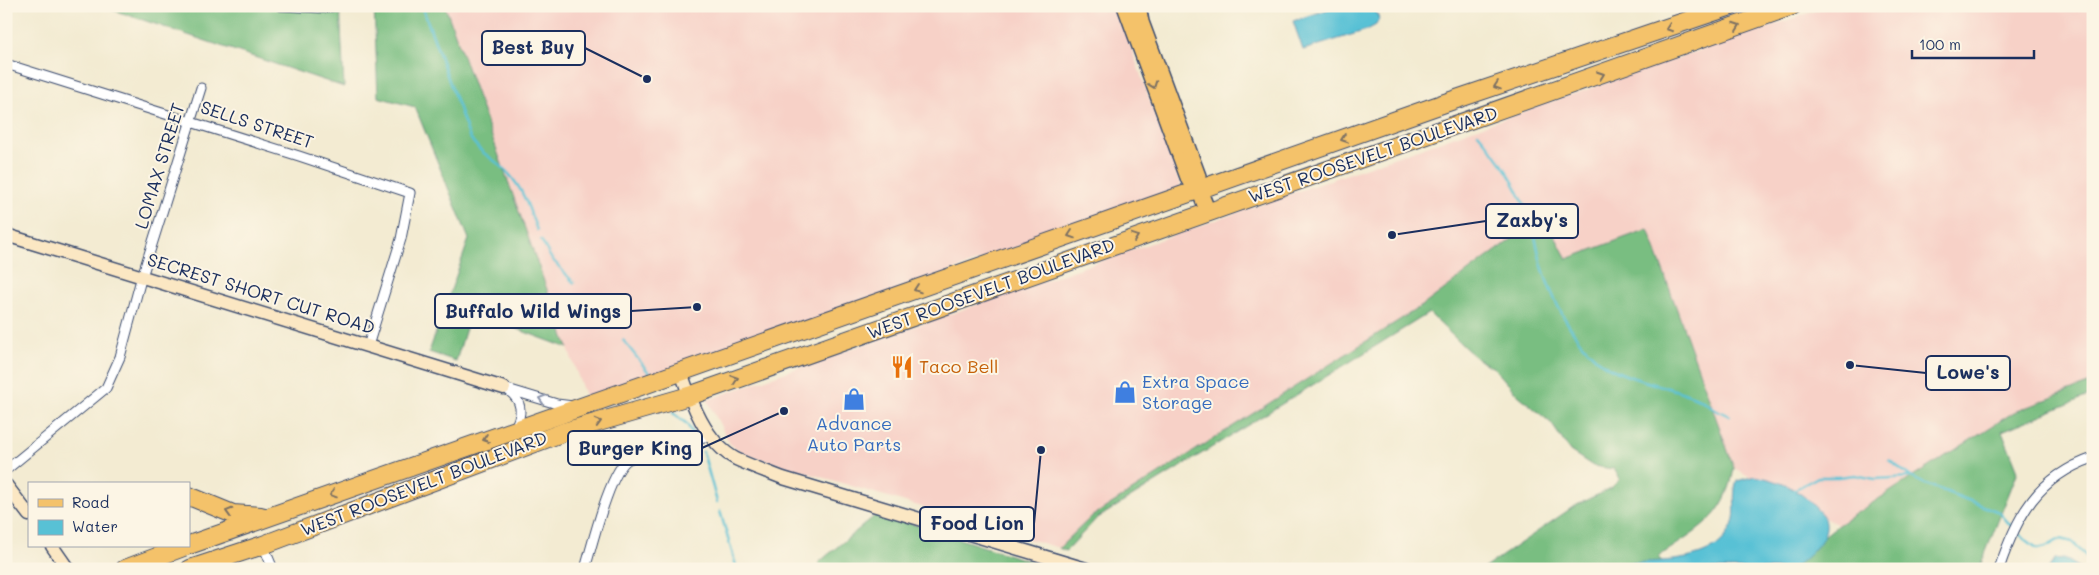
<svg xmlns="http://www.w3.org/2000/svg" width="2099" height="575" font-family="Mali,sans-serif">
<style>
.built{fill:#f7d1c7}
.forest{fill:#79be81;stroke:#4a7670}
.water{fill:#58c1d5;stroke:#3a789a}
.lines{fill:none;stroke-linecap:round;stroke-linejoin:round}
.stream{stroke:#58c1d5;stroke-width:2.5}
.street-casing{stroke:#3b4b6f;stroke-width:11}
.secondary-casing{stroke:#3b4b6f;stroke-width:15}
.primary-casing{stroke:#3b4b6f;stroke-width:18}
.highway-casing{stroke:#3b4b6f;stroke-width:20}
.street{stroke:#fff;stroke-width:9}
.secondary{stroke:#fbe7c3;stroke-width:12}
.primary{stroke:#f4c26a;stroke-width:15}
.highway{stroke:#f4c26a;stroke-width:18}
.oneway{stroke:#7d7163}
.oneway2{stroke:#8d97ae}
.labels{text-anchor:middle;stroke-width:4;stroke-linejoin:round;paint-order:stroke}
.street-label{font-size:18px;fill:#1b2f5e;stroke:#fcf5e5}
.food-label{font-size:18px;fill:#c56008;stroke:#fcf5e5;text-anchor:start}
.shop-label{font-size:18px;fill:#366cbe;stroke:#fcf5e5;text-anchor:start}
.leader{fill:none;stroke:#1b2f5e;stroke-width:2}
.callout-dot{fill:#1b2f5e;stroke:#fcf5e5;stroke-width:2}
.callout{fill:#fcf5e5;stroke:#1b2f5e;stroke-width:2}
.callout-label{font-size:19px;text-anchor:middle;font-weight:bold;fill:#1b2f5e}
</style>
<rect width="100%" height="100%" fill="#fcf5e5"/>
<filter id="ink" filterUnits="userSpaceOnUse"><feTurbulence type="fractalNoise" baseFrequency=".02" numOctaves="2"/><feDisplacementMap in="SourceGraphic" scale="10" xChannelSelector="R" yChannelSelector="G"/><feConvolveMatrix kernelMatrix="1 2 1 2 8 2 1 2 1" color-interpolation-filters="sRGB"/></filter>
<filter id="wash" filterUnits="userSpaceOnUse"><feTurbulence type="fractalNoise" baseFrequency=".0096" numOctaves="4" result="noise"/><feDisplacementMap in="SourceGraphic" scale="20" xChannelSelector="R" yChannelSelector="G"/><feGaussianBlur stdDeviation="1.12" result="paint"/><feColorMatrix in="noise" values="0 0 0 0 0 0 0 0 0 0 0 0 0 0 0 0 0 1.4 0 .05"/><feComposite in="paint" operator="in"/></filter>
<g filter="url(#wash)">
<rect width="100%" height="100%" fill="#f3ebd2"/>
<g class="built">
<polygon points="445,6 1116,6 1181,187 588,404"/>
<polygon points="1829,6 2093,6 2093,382 2014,412 1838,525 1734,468 1648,229 1567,259 1544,215 1426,303 1091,517 1059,548 748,455 730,444 707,400 1551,102"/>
</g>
<g class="forest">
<polygon points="101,6 340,6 344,87"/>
<polygon points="374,6 445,6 568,348 471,312 456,361 429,352 469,239 415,107 378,97"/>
<path d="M1544,215L1567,259L1648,229L1734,468C1726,519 1697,530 1658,557L1670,569H1483L1573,507L1611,488L1620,479L1614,469L1593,466L1570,451L1551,423L1517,394L1494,368L1477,359L1429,313L1096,519L1066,551L1059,548L1091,517L1426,303Z"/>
<polygon points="2093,382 2093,394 2002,431 2018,471 1979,569 1782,569 1838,525 2014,412"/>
<polygon points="878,513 1054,569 826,569 818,563"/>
</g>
<g class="water">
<polygon points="1339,6 1374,6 1379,19 1376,25 1367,30 1303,50 1293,21"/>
<path d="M1755,476C1779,480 1799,489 1815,507C1819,512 1825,516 1826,523C1828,541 1806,558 1793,569H1597C1636,554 1710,575 1732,526C1738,512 1731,497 1737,481Z"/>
<polygon points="2064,558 2080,568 2081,569 2048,569 2055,559"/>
</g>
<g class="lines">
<g class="stream">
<path d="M422,6L469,136C480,154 489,155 503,168C524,188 527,205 537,230"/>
<path d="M1478,133C1499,157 1517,185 1528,214C1535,231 1537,248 1542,266C1552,299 1571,337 1598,360C1622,380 1668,385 1697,398C1708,403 1717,412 1730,416"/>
<polyline points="541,240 551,258 574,283"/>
<polyline points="623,340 650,374"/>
<polyline points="673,413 687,424 692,433"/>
<polyline points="703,452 717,502"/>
<polyline points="1889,460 1911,477 1923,483 1999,512 2012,527"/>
<polyline points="1794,490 1818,477 1838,477 1855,475 1875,479 1911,477"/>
<polyline points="720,511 737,569"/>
<polyline points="2020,535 2038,549 2046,547 2060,539 2072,542 2093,563"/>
</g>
</g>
</g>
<g filter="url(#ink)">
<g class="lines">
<defs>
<g id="street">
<polyline points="281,6 323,8 336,6"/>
<polyline points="6,64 299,156 410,193 401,239 368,346"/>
<polyline points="504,388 557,404 573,406"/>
<path d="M509,391C523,402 523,414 514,429"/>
<polyline points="6,470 106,388 120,357 140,283 201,88"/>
<polyline points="263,545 273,569"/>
<path d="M585,569C592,546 610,469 629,459C654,447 684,444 710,435"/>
<path d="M1999,569C2017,515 2038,477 2093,458"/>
</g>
<g id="secondary">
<polyline points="6,235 504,388"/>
<path d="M681,372C691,402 706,443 736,459C751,466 768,472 783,478L1086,569"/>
<polyline points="6,485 29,515"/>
<polyline points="52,546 68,569"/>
</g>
<g id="primary">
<polyline points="1125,6 1189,180 1199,190"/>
<polyline points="1138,6 1141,22 1198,176 1199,190 1208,212"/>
</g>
<g id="highway">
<polyline points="189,496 233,514 261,516"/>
<polyline points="189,545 1442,104 1731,6"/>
<polyline points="125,569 186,546"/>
<polyline points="190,569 263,545 564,432 689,396 1792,6"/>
</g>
</defs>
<use href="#street" class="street-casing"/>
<use href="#secondary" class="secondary-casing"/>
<use href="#primary" class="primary-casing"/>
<use href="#highway" class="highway-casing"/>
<use href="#street" class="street"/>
<use href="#secondary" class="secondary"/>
<use href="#primary" class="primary"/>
<use href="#highway" class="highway"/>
</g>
<defs><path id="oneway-chevron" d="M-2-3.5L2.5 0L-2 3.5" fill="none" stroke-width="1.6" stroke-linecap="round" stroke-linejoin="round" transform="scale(1.25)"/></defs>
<g class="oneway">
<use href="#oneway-chevron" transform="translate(1737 26) rotate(-20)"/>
<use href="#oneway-chevron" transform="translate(1669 28) rotate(161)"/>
<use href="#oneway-chevron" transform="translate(1601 75) rotate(-20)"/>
<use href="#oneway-chevron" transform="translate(1153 85) rotate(70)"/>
<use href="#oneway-chevron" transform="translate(1497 86) rotate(161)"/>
<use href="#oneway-chevron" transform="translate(1344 139) rotate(160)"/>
<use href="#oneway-chevron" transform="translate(1071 235) rotate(161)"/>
<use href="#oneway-chevron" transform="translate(1135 237) rotate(-20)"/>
<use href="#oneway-chevron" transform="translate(917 289) rotate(161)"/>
<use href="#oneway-chevron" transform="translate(735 379) rotate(-19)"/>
<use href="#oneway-chevron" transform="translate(598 422) rotate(-16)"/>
<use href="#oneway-chevron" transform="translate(486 439) rotate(160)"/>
<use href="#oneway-chevron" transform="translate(333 494) rotate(161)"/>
<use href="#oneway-chevron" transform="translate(229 512) rotate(-163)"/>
</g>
<use class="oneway2" href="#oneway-chevron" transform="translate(542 399) rotate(-163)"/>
</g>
<defs>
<symbol id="restaurant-bare" viewBox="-9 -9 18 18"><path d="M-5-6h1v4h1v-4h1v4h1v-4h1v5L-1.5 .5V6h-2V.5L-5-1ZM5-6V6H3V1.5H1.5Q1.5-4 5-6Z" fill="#e8710a" stroke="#fcf5e5" stroke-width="2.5" paint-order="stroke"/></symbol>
<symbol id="shop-bare" viewBox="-9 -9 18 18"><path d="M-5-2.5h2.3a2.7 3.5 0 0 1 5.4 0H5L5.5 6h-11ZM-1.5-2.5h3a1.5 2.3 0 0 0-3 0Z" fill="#3f7fe0" stroke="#fcf5e5" stroke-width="2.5" paint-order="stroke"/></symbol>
</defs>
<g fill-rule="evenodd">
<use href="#restaurant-bare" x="886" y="351" width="32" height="32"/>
<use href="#shop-bare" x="1109" y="376" width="32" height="32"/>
<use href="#shop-bare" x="838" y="383" width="32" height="32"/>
</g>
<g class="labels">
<g class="street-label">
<text transform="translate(257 125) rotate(18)" y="6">SELLS STREET</text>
<text transform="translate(1373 155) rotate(-19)" y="6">WEST ROOSEVELT BOULEVARD</text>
<text transform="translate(160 166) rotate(-73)" y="6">LOMAX STREET</text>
<text transform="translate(991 289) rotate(-20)" y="6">WEST ROOSEVELT BOULEVARD</text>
<text transform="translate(261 294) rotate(17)" y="6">SECREST SHORT CUT ROAD</text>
<text transform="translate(424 484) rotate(-21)" y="6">WEST ROOSEVELT BOULEVARD</text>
</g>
<g class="food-label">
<text x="919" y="373">Taco Bell</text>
</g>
<g class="shop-label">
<text x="1142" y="388">Extra Space<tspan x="1142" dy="21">Storage</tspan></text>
<text x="854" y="430" text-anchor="middle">Advance<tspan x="854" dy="21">Auto Parts</tspan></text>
</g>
</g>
<path class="leader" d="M647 79L585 48M1392 235L1486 221M697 307L631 311M1850 365L1926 373M784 411L702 448M1041 450L1034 524"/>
<g class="callout-dot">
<circle cx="647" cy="79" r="5"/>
<circle cx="1392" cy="235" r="5"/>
<circle cx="697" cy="307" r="5"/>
<circle cx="1850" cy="365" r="5"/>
<circle cx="784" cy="411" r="5"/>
<circle cx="1041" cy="450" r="5"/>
</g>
<g class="callout">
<rect x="482" y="31" width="103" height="34" rx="5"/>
<rect x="1486" y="204" width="92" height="34" rx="5"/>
<rect x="435" y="294" width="196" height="34" rx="5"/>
<rect x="1926" y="356" width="84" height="34" rx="5"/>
<rect x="568" y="431" width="134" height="34" rx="5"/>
<rect x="920" y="507" width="114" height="34" rx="5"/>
</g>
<g class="callout-label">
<text x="533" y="54">Best Buy</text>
<text x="1532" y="227">Zaxby's</text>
<text x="533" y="318">Buffalo Wild Wings</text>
<text x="1968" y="379">Lowe's</text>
<text x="635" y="455">Burger King</text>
<text x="977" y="530">Food Lion</text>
</g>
<rect width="2099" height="575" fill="none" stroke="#fcf5e5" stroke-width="25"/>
<rect x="28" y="482" width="162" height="65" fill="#fcf5e5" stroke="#a2a6af"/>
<rect x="38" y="499" width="25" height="8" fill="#f4c26a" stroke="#a2a6af"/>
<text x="72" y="508" font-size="15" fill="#1b2f5e">Road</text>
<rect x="38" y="520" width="25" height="15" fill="#58c1d5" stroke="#a2a6af"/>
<text x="72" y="532" font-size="15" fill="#1b2f5e">Water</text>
<path d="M1912 50v8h122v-8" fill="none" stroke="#1b2f5e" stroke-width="2.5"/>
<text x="1919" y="50" font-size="15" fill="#1b2f5e" stroke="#fcf5e5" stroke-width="4" paint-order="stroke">100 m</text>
</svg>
